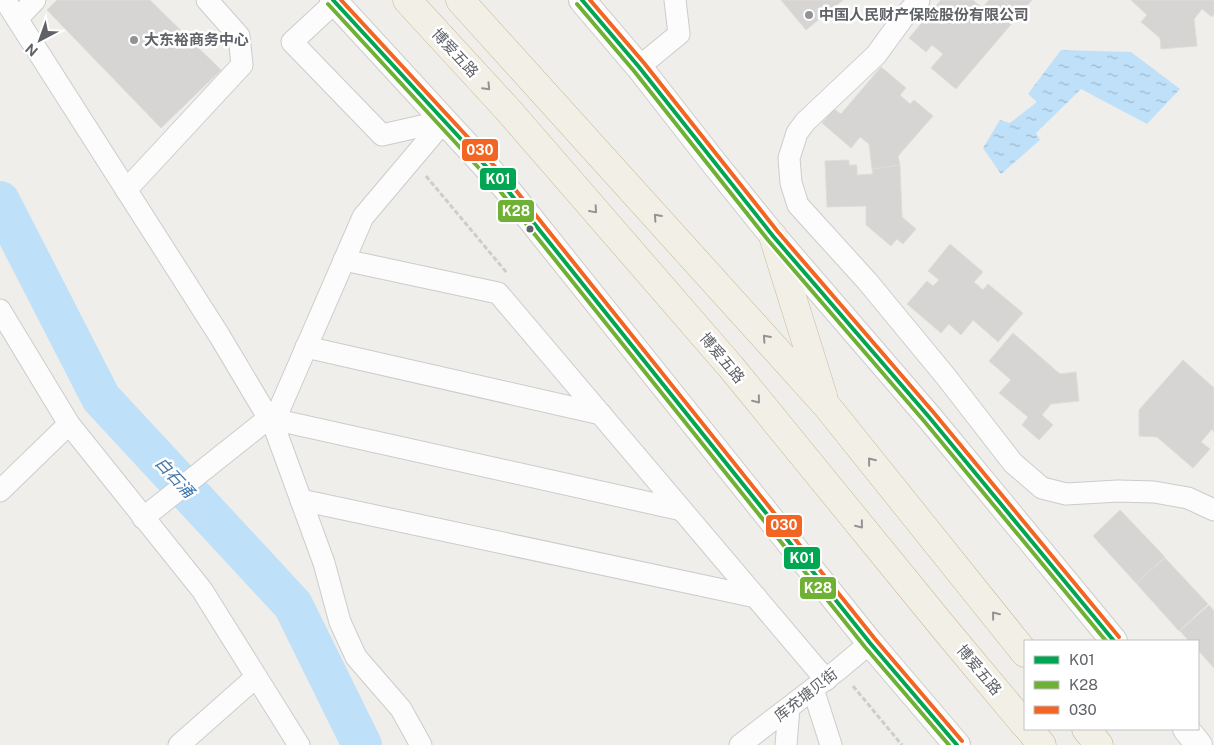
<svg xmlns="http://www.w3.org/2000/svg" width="1214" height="745" font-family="'Public Sans','Noto Sans SC',sans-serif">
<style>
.water{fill:url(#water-ripples)}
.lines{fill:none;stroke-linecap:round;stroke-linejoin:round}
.river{stroke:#bfe0f9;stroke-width:40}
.building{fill:#d6d5d3;stroke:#deddd9}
.minor-casing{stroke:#cbcccc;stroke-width:23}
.tertiary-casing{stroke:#cbcccc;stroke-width:28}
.trunk-casing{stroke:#c8b996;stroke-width:29}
.path{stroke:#cacfcc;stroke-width:3;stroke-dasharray:5 2.5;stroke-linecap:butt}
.minor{stroke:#fdfcfc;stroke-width:21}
.tertiary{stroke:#fdfcfc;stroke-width:26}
.trunk{stroke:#f2f0e6;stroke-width:28}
.bus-1-casing{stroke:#fff;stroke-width:8}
.bus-2-casing{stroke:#fff;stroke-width:8}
.bus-3-casing{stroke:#fff;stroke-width:8}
.bus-1{stroke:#00a651;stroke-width:4}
.bus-2{stroke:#6fb134;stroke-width:4}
.bus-3{stroke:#f26522;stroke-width:4}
.oneway{stroke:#929494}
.poi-dot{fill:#919496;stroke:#fff;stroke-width:2}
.bus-dot{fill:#5f6368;stroke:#fff;stroke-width:2}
.labels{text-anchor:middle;stroke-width:5;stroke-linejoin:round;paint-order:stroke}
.poi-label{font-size:15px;font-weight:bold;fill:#5f6368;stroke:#fff;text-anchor:start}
.street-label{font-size:15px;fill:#5f6368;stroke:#fff}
.water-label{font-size:16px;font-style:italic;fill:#4174aa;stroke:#fff}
.line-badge{stroke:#fff;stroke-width:2}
.badge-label{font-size:14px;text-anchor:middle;font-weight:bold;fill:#fff}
</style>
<defs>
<pattern id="water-ripples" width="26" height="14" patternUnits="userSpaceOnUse" patternTransform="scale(1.25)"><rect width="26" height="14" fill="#bfe0f9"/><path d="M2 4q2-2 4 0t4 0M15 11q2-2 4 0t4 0" fill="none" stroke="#9eb9cd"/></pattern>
</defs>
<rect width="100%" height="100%" fill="#efeeea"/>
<polygon class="water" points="1061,50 1131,52 1180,89 1147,124 1081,89 1036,133 1040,140 1001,174 983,148 1000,120 1010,123 1037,102 1028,94"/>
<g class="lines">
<polyline class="river" points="0,201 101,398 293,605 362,745"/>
</g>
<g class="building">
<polygon points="57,0 150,0 221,70 161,128 47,10"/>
<polygon points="781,0 843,0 806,30"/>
<polygon points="941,0 973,0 982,8 989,0 1003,0 1019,15 956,89 931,68 943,54 932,45 926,52 909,38"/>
<polygon points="1003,0 1032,0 1020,14"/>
<polygon points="1131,0 1214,0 1214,14 1212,17 1202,9 1194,19 1197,46 1161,49 1160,38 1141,22 1147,15"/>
<polygon points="881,67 906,88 900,95 910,104 914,100 933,116 898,156 900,165 872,169 869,144 860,137 851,148 822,123 834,109 841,114"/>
<polygon points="849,160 849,165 857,165 857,175 873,174 872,169 900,165 902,217 916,229 903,244 897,239 891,246 866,225 866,206 827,207 825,161"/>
<polygon points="950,244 983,272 974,282 983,290 988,284 1023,313 998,342 973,320 961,335 949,324 941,333 907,304 927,281 933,286 939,280 928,271"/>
<polygon points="1013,333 1060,374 1076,372 1079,401 1051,404 1042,415 1053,425 1039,440 1022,425 1028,417 999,393 1011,380 989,361"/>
<polygon points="1183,360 1214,388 1214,432 1212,429 1201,442 1210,449 1193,468 1157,437 1139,436 1139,410"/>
<polygon points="1120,510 1165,557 1136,583 1093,536"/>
<polygon points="1165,558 1208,604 1179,631 1136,583"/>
<polygon points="1209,605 1214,611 1214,668 1198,650 1198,641 1189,641 1180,631"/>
</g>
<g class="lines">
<defs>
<g id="minor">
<polyline points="5,0 219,335 275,429 324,563 340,622 356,657 401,709 421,745"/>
<polyline points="919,0 903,18 876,55 805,122 797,133 789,158 791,183 798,205 867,281 947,378 1013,463 1042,488 1066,494 1118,491 1154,492 1188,498 1214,510"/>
<polyline points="335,2 292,42 382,135 444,121"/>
<polyline points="17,19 35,0"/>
<polyline points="639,67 679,34 675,0"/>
<polyline points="126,190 242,65 239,36 207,0"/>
<polyline points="344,260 498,293 826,680"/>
<polyline points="0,310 69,424 202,590 299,745"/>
<polyline points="306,347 601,414"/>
<polyline points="268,418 682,510"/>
<polyline points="0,491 69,424"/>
<polyline points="301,500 756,597"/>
<polyline points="143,518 279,410 363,217 444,121"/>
<polyline points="813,689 831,745"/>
<polyline points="179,745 256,677"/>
<polyline points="740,745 839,669 870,643"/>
<polyline points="786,745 789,708"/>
</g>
<g id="tertiary">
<polyline points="333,0 505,187 870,643 957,745"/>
<polyline points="582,0 639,67 714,163 773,236 929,417 1114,641"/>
<polyline points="1186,729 1199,745"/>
</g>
<g id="trunk">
<polyline points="407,0 509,111 731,367 944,628 1025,725"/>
<polyline points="460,0 826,405 1025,653"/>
<polyline points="773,236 823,396"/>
<polyline points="1029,729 1042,745"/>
<polyline points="1086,729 1099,745"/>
</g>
</defs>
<use href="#minor" class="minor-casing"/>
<use href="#tertiary" class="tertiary-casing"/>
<use href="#trunk" class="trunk-casing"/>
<g class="path">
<polyline points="426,176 507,273"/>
<polyline points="853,686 902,745"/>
</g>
<use href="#minor" class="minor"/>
<use href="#tertiary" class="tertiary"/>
<use href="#trunk" class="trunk"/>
<defs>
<g id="bus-1">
<polyline points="333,0 505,187 870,643 957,745"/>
<polyline points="582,0 639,67 773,236 929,417 1114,641"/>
</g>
<g id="bus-2">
<polyline points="328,4 500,191 865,647 949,745"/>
<polyline points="577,4 634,71 768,240 924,421 1106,641"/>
</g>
<g id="bus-3">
<polyline points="341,0 510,183 875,639 962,741"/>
<polyline points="590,0 644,63 778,232 934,413 1119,637"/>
</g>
</defs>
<use href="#bus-1" class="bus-1-casing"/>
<use href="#bus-2" class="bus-2-casing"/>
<use href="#bus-3" class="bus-3-casing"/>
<use href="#bus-1" class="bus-1"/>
<use href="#bus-2" class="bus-2"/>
<use href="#bus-3" class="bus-3"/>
</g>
<defs><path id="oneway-chevron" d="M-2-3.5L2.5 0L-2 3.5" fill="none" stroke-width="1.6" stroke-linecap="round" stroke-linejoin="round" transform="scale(1.25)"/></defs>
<g class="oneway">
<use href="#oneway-chevron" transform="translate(487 87) rotate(47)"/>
<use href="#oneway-chevron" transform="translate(594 210) rotate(49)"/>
<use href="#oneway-chevron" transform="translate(657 217) rotate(-132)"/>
<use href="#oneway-chevron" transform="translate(766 338) rotate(-132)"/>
<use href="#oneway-chevron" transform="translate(757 400) rotate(51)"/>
<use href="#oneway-chevron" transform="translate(871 461) rotate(-129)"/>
<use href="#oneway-chevron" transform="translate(860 525) rotate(51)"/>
<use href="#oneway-chevron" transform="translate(995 615) rotate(-129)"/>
</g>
<g class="poi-dot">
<circle cx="809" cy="15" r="5"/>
<circle cx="134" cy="40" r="5"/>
</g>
<circle class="bus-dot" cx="530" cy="229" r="4.5"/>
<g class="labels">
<g class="poi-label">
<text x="819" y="20">中国人民财产保险股份有限公司</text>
<text x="144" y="45">大东裕商务中心</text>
</g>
<g class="street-label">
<text transform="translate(455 53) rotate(47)" y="5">博爱五路</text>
<text transform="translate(722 358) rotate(50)" y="5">博爱五路</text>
<text transform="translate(979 670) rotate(50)" y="5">博爱五路</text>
<text transform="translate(806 695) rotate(-38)" y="5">库充塘贝街</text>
</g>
<g class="water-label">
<text transform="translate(175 477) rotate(47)" y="6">白石涌</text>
</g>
</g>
<g class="line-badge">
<rect x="461" y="138" width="38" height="24" rx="5" fill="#f26522"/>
<rect x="479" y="167" width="38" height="24" rx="5" fill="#00a651"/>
<rect x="497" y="199" width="38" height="24" rx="5" fill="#6fb134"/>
<rect x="765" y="514" width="38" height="24" rx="5" fill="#f26522"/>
<rect x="783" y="546" width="38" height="24" rx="5" fill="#00a651"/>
<rect x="799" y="576" width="38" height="24" rx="5" fill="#6fb134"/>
</g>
<g class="badge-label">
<text x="480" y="155">030</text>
<text x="498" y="184">K01</text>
<text x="516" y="216">K28</text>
<text x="784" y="530">030</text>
<text x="802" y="563">K01</text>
<text x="818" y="593">K28</text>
</g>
<rect x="1024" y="640" width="175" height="90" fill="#ffffff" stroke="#bfc1c3"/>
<rect x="1034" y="656" width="25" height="8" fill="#00a651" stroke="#bfc1c3"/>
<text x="1069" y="665" font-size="15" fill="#5f6368">K01</text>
<rect x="1034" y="681" width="25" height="8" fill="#6fb134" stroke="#bfc1c3"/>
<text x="1069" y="690" font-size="15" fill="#5f6368">K28</text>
<rect x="1034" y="706" width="25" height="8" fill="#f26522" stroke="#bfc1c3"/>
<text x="1069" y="715" font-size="15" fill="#5f6368">030</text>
<g transform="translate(40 40) rotate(221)" stroke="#ffffff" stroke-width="4" paint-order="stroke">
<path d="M0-4L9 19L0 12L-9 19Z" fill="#5f6368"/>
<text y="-8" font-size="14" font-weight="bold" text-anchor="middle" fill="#5f6368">N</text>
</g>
</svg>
